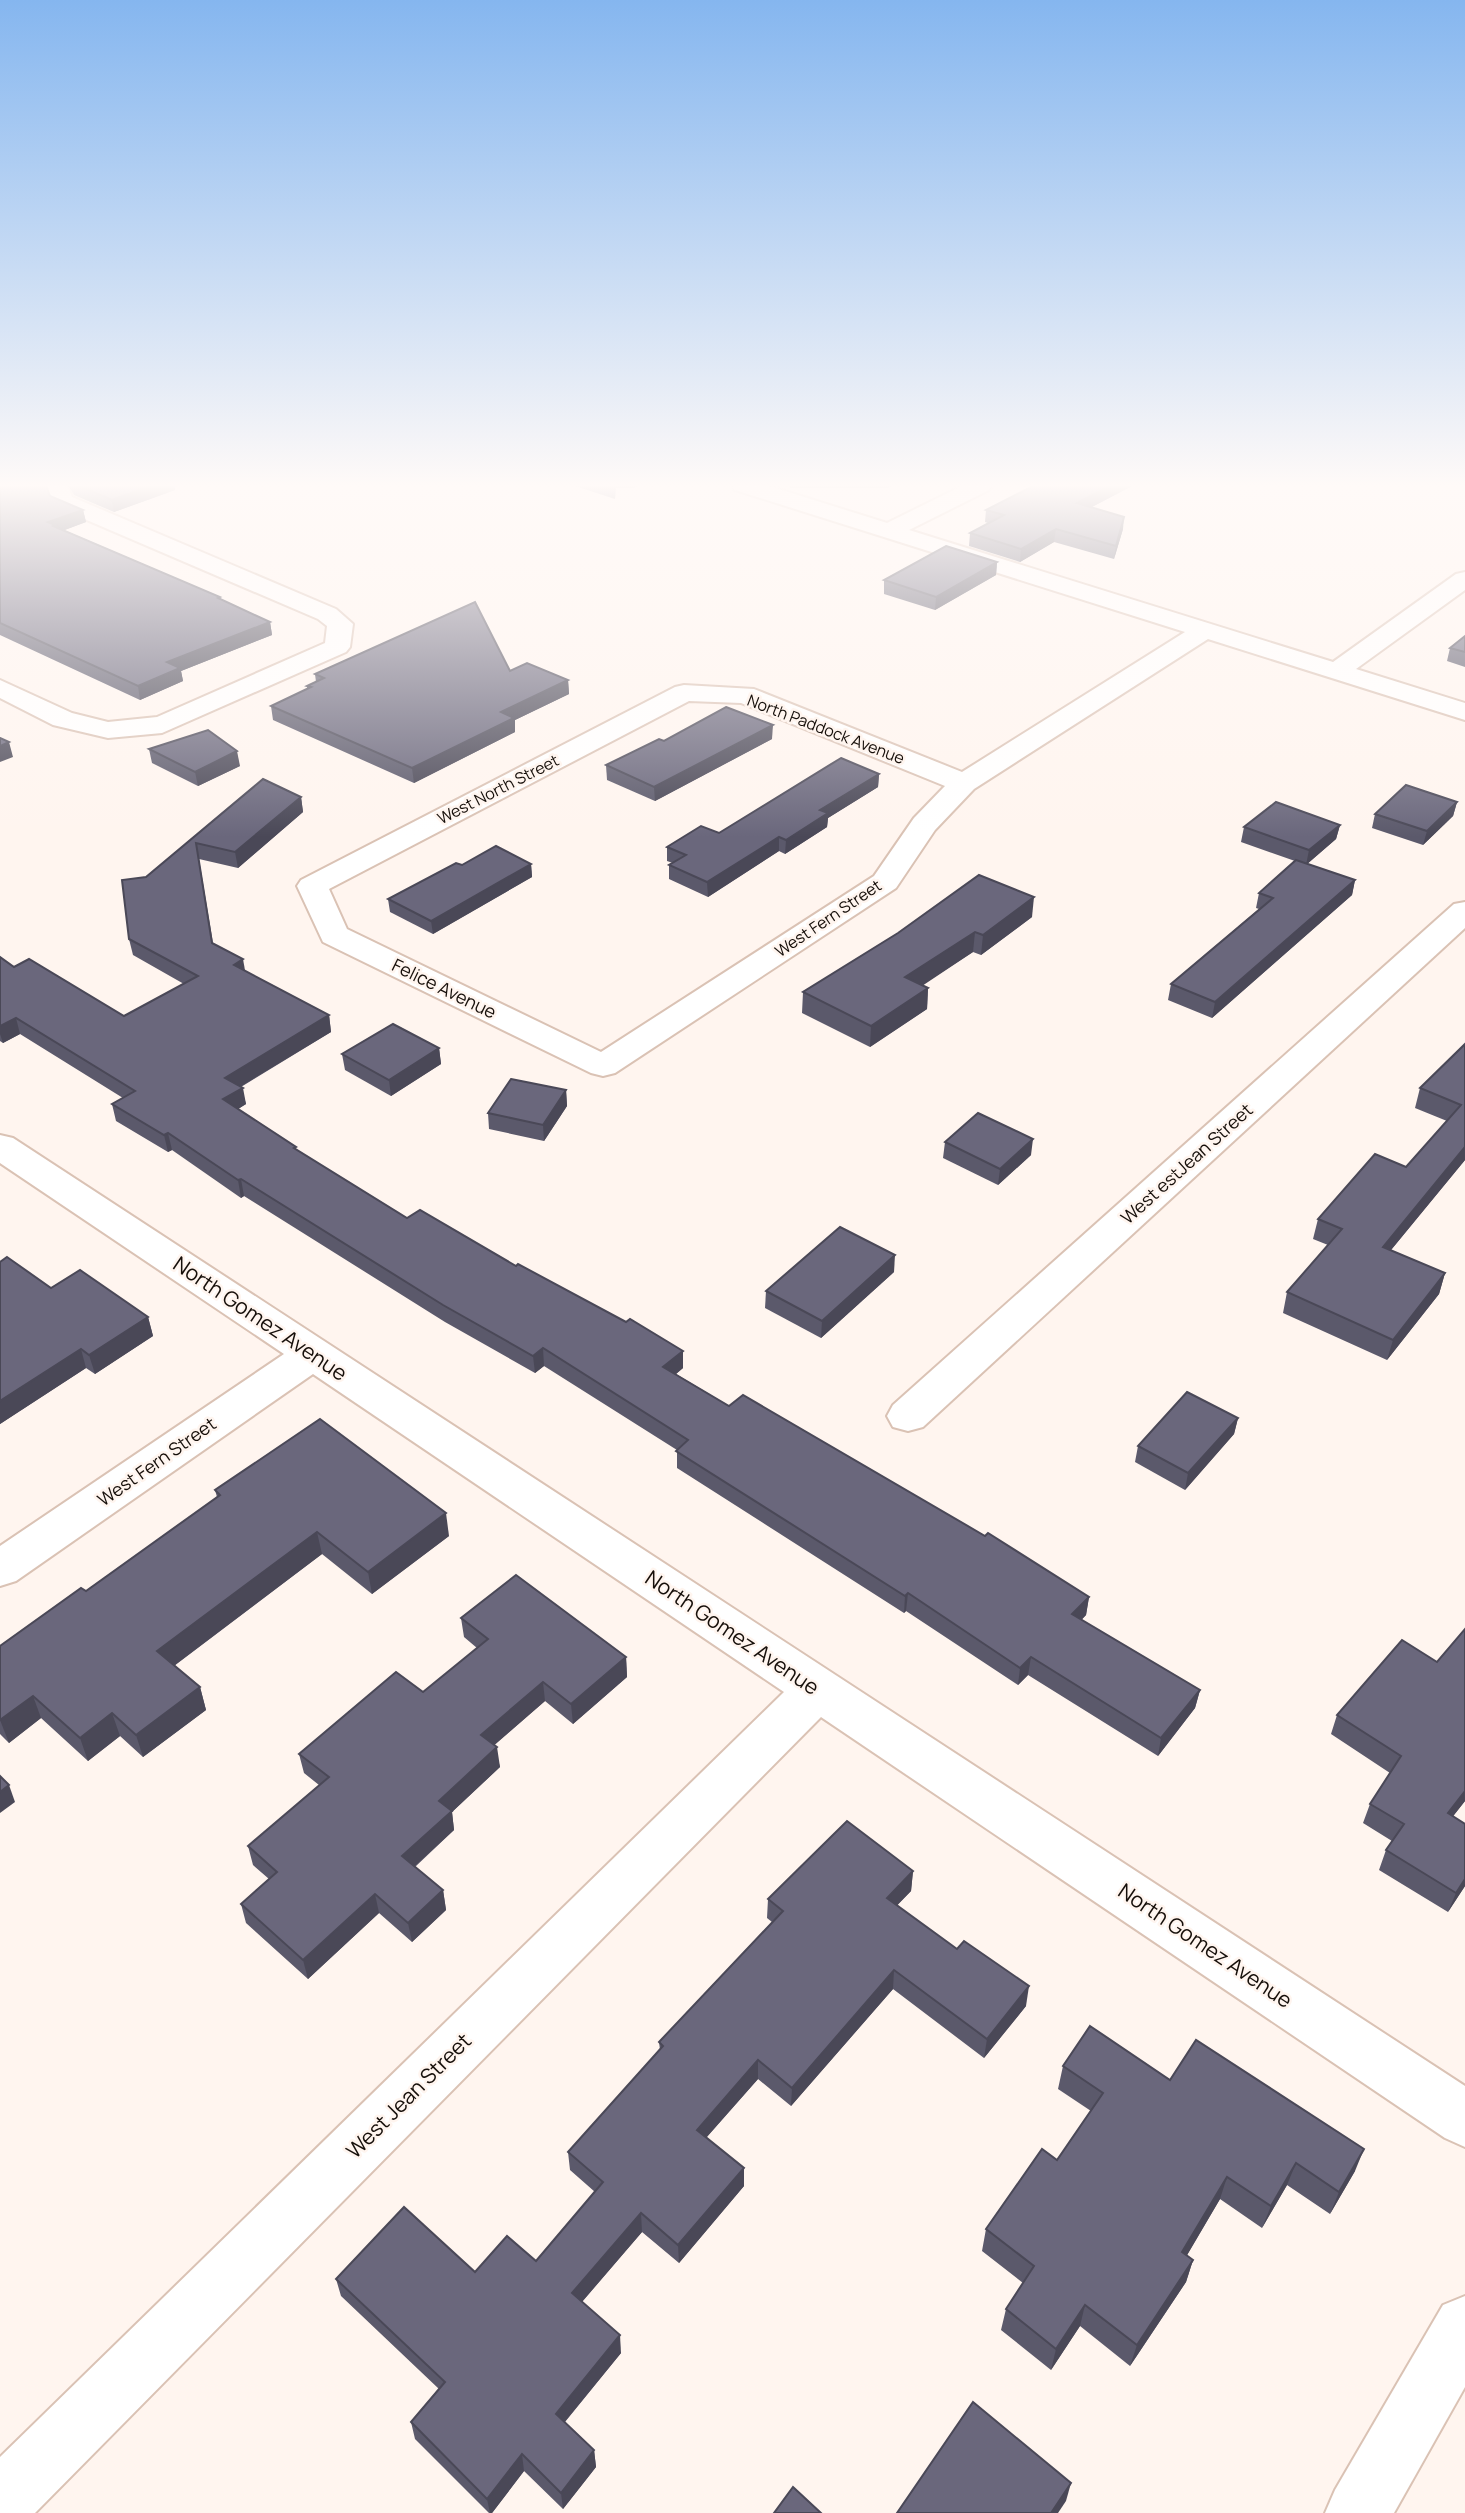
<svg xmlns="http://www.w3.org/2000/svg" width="1465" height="2513" font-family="Manrope,sans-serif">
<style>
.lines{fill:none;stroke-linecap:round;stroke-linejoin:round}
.minor-casing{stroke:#dac2b4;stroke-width:4}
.minor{fill:#fff;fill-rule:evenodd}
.wall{fill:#5b596b}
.shaded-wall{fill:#4a4857}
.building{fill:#6a677c;stroke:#4a4857;stroke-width:2}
.labels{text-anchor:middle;stroke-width:5;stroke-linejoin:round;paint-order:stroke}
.far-street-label{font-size:16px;fill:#160f0a;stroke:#fff5ef}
.street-label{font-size:18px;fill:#160f0a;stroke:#fff5ef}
.near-street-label{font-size:21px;fill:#160f0a;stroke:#fff5ef}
</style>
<rect width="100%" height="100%" fill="#fff5ef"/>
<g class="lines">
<defs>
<g id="minor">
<polygon points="45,485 67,485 72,497 336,609 353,624 350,647 346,652 162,733 108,738 53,725 0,698 0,680 72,713 108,722 157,717 325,643 327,626 318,619 54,506"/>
<path d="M732,485H766L887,523L964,485H992L989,490L909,530L1333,662L1456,574L1465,572V590L1356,669L1465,703V720L1208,639L974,789L935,830L896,888L615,1073L603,1076L591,1073L323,942L297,886L301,880L675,687L684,685L754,689L962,772L1185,632L735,490ZM689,701L741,703L945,786L914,818L874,876L601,1052L347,929L329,889Z"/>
<polygon points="1465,902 1465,928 923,1427 908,1431 893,1427 887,1416 893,1405 1454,904"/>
<polygon points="0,1135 13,1138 1465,2086 1465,2147 1445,2138 821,1717 35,2513 0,2513 0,2457 784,1692 313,1374 16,1581 0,1586 0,1546 284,1354 0,1163"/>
<polygon points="1465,2296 1465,2387 1394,2513 1325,2513 1335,2490 1443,2305"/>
</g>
</defs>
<use href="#minor" class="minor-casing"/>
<use href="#minor" class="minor"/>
</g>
<g class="wall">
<polygon points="0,485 50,496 83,510 86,522 64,530 220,597 221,599 270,622 272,635 181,671 183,681 140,700 0,635"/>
<polygon points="68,485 174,485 175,490 114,512 74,495"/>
<polygon points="572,485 641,485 634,488 616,488 615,499"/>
<polygon points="790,485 895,485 888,488 790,488"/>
<polygon points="1035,485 1134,485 1092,507 1123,529 1114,559 1054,542 1020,562 969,546 970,533 988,523 985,522 986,510"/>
<polygon points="997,562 996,575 935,610 884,594 884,580"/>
<polygon points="1465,636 1465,667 1447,661 1450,648"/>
<polygon points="510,671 568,680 569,694 515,720 515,732 414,783 273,720 271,706 307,689 307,686 316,682 315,674"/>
<polygon points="772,739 655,801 607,780 606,765 664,741"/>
<polygon points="149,749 240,766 198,786 152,763"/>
<polygon points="879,774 878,787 828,818 827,827 785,854 779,851 708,897 669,879 669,865 673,863 667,861 667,847 719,833"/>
<polygon points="263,779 301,797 303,812 238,868 199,859 213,943 245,971 329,1015 331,1032 241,1087 246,1104 238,1109 297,1150 407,1218 516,1266 683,1351 683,1368 676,1374 729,1406 1089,1597 1086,1615 1081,1620 1200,1690 1195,1708 1158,1756 1028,1675 1018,1685 906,1611 904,1613 677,1468 677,1450 544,1366 535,1373 445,1322 244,1196 241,1198 172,1150 168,1152 116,1121 112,1104 123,1098 20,1034 3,1043 0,1041 0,957 14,967 124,1016 184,984 133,955 129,939 146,877"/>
<polygon points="1457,802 1453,816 1423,845 1372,828 1375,814"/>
<polygon points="1340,825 1336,839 1307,864 1355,880 1352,895 1212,1018 1168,1000 1171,984 1259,909 1256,908 1259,893 1295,861 1241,842 1244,827"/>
<polygon points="531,864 532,877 433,934 390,912 388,899 462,865"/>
<polygon points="1032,917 981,955 973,952 922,985 928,988 927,1009 870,1047 802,1013 803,992 898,933"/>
<polygon points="1465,1044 1465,1160 1391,1250 1445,1273 1439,1294 1387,1360 1283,1313 1287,1292 1328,1245 1313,1239 1318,1219 1406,1167 1447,1121 1415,1108 1420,1088"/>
<polygon points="439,1048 441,1064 391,1096 345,1070 342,1054"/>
<polygon points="566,1090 567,1106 544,1141 489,1129 488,1113"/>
<polygon points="945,1142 1031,1155 998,1185 943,1158"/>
<polygon points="0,1262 51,1288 148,1317 153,1336 95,1374 86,1368 0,1424"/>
<polygon points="894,1272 821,1338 765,1308 766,1291"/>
<polygon points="1238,1418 1234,1434 1185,1490 1135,1462 1138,1446"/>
<polygon points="215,1490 449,1536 372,1594 322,1554 174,1666 200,1687 206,1710 143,1757 120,1736 88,1761 41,1718 9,1743 0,1734 0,1646 86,1591 217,1497"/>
<polygon points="461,1618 626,1657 627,1677 573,1724 545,1701 494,1745 500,1767 452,1812 454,1830 415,1867 443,1890 446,1910 412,1942 379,1913 308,1979 246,1923 241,1904 269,1879 253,1865 248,1846 319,1785 304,1773 299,1754 423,1692 477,1648 464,1637"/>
<polygon points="1465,1629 1465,1801 1453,1816 1465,1886 1448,1912 1379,1870 1386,1850 1392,1841 1363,1823 1370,1804 1390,1773 1331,1734 1337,1715 1437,1662"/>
<polygon points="913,1871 911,1891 897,1905 1026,2006 984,2058 893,1989 791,2106 758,2079 706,2138 744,2168 744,2186 679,2263 642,2232 582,2302 621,2353 565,2422 594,2450 596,2467 563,2509 524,2471 492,2513 489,2513 415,2439 411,2422 439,2389 341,2296 336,2279 475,2272 536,2261 595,2192 570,2170 568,2152 660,2050 659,2042 772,1922 767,1918 768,1899"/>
<polygon points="1063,2066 1170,2080 1355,2171 1330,2214 1287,2185 1262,2228 1220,2199 1187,2255 1193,2260 1186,2282 1130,2366 1080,2326 1051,2370 1001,2330 1006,2309 1023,2283 982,2251 986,2229 1057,2160 1091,2111 1058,2089"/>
</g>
<g class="shaded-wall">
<polygon points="153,485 174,485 175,490 114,512 112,500"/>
<polygon points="1112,485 1134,485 1076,515 1077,503"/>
<polygon points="83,510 86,522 57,533 48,522"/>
<polygon points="1124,517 1123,529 1114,559 1116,546"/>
<polygon points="1056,529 1054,542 1020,562 1021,549"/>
<polygon points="997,562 996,575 935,610 936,597"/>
<polygon points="270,622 272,635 181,671 183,681 140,700 138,686 167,662"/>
<polygon points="568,680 569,694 515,720 515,732 414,783 412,768 501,712"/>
<polygon points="773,725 772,739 655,801 654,787"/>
<polygon points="9,742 13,757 0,762 0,746"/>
<polygon points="237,751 240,766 198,786 195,772"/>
<polygon points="879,774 878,787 828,818 827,827 785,854 786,840 820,810"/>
<polygon points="301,797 303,812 238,868 235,852"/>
<polygon points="1457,802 1453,816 1423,845 1427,831"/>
<polygon points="1340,825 1336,839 1306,865 1309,850"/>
<polygon points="779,837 779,851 708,897 707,882"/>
<polygon points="531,864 532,877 433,934 431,921"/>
<polygon points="1355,880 1352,895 1212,1018 1215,1002"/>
<polygon points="1034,897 1032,917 981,955 983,935"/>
<polygon points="975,932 973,952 904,998 905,977"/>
<polygon points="243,959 246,976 234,965"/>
<polygon points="928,988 927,1009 870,1047 871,1026"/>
<polygon points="329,1015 331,1032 228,1094 225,1078"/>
<polygon points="16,1018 20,1034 3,1043 0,1034 0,1026"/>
<polygon points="439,1048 441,1064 391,1096 389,1080"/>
<polygon points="243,1088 246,1104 227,1116 223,1099"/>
<polygon points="566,1090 567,1106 544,1141 543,1125"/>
<polygon points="168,1133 172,1150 168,1152 164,1135"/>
<polygon points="1033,1139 1031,1155 998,1185 1000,1169"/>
<polygon points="1465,1147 1465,1160 1377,1267 1383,1247"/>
<polygon points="241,1179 244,1196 241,1198 238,1180"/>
<polygon points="895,1255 894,1272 821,1338 822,1321"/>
<polygon points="1445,1273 1439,1294 1387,1360 1393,1340"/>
<polygon points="148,1317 153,1336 95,1374 89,1355"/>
<polygon points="543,1348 544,1366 535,1373 533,1356"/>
<polygon points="81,1349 86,1368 0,1424 0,1401"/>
<polygon points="683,1351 683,1368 664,1384 663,1367"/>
<polygon points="1238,1418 1234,1434 1185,1490 1188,1473"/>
<polygon points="446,1513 449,1536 372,1594 368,1572"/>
<polygon points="317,1532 322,1554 163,1674 157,1651"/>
<polygon points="908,1593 906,1611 904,1613 905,1596"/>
<polygon points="1089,1597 1086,1615 1070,1632 1072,1614"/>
<polygon points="626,1657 627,1677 573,1724 571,1704"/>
<polygon points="1031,1657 1028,1675 1018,1685 1020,1668"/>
<polygon points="543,1682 545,1701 483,1755 481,1735"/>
<polygon points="200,1687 206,1710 143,1757 136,1735"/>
<polygon points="1200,1690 1195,1708 1158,1756 1161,1738"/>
<polygon points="33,1696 41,1718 9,1743 0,1720"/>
<polygon points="112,1713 120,1736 88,1761 80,1738"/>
<polygon points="497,1747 500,1767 452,1812 454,1830 405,1875 402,1856 439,1801"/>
<polygon points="9,1785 15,1802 0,1813 0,1792"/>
<polygon points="1465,1791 1465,1801 1440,1833 1448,1813"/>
<polygon points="913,1871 911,1891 886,1917 887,1898"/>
<polygon points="1465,1879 1465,1886 1448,1912 1456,1893"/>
<polygon points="443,1890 446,1910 412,1942 408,1923"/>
<polygon points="375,1894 379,1913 308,1979 303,1960"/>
<polygon points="894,1970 893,1989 791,2106 792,2088"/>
<polygon points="1029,1986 1026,2006 984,2058 987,2039"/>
<polygon points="758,2060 758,2079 697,2148 697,2130"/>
<polygon points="1364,2149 1355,2171 1330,2214 1339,2192"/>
<polygon points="1296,2163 1287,2185 1262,2228 1271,2206"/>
<polygon points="744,2168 744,2186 679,2263 678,2245"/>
<polygon points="1227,2177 1220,2199 1176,2274 1182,2252"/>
<polygon points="641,2213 642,2232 574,2311 572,2293"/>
<polygon points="1193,2260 1186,2282 1130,2366 1137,2345"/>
<polygon points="1085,2305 1080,2326 1051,2370 1056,2349"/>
<polygon points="620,2335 621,2353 558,2430 556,2414"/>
<polygon points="594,2450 596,2467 563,2509 561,2493"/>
<polygon points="522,2454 524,2471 492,2513 490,2513 487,2499"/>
<polygon points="1071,2483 1066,2501 1058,2513 1051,2513"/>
</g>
<g class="building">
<polygon points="0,485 46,485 50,496 83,510 48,522 55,525 53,526 220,597 218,598 270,622 167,662 180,668 138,686 0,623"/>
<polygon points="77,485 153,485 112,500"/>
<polygon points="1035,485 1112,485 1077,503 1124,517 1116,546 1056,529 1021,549 970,533 1004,515 986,510"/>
<polygon points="946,546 997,562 936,597 884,580"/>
<polygon points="475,602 510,671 527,663 568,680 501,712 514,718 412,768 271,706 311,687 307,686 324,678 315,674"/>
<polygon points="1465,636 1465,652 1450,648"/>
<polygon points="726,707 773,725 654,787 606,765 659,739 664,741"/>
<polygon points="208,730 237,751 195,772 149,749"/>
<polygon points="0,738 9,742 0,746"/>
<polygon points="841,758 879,774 820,810 828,813 786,840 779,837 707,882 669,865 686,855 667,847 701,826 719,833"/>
<polygon points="263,779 301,797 235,852 196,843 212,943 243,959 234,965 329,1015 225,1078 243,1088 223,1099 296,1147 294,1148 407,1218 420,1210 516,1266 518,1264 626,1322 630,1319 683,1351 663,1367 729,1406 743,1395 985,1536 988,1533 1089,1597 1072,1614 1200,1690 1161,1738 1031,1657 1020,1668 908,1593 905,1596 676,1451 688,1440 543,1348 533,1356 443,1305 241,1179 238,1180 168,1133 164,1135 112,1104 135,1091 16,1018 0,1026 0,957 14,967 29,959 124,1016 198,976 129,939 122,880 146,877"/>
<polygon points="1406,785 1457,802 1427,831 1375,814"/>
<polygon points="1276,802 1340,825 1309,850 1244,827"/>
<polygon points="496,846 531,864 431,921 388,899 456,863 462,865"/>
<polygon points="1296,860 1355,880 1215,1002 1171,984 1273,898 1259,893"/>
<polygon points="979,875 1034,897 983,935 975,932 905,977 928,988 871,1026 803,992 898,933"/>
<polygon points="393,1024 439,1048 389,1080 342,1054"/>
<polygon points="1465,1044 1465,1147 1383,1247 1445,1273 1393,1340 1287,1292 1342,1229 1318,1219 1375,1154 1406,1167 1461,1105 1420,1088"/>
<polygon points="511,1079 566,1090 543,1125 488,1113"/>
<polygon points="978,1113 1033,1139 1000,1169 945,1142"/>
<polygon points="840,1227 895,1255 822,1321 766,1291"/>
<polygon points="7,1257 51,1288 80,1270 148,1317 89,1355 81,1349 0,1401 0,1262"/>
<polygon points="1187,1392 1238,1418 1188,1473 1138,1446"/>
<polygon points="320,1419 446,1513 368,1572 317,1532 157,1651 200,1687 136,1735 112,1713 80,1738 33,1696 0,1720 0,1646 81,1588 86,1591 220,1495 215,1490"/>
<polygon points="516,1575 626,1657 571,1704 543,1682 481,1735 497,1747 439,1801 452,1811 402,1856 443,1890 408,1923 375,1894 303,1960 241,1904 277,1872 248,1846 329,1777 299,1754 396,1672 423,1692 488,1639 461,1618"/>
<polygon points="1465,1629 1465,1791 1448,1813 1465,1824 1465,1879 1456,1893 1386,1850 1404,1824 1370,1804 1401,1756 1337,1715 1402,1640 1437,1662"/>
<polygon points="0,1776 9,1785 0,1792"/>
<polygon points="847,1821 913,1871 887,1898 957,1949 964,1941 1029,1986 987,2039 894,1970 792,2088 758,2060 697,2130 744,2168 678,2245 641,2213 572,2293 620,2335 556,2414 594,2450 561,2493 522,2454 487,2499 411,2422 445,2382 336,2279 404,2207 475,2272 507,2236 536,2261 603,2182 568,2152 663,2046 659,2042 783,1911 768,1899"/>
<polygon points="1090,2026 1170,2080 1196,2040 1364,2149 1339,2192 1296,2163 1271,2206 1227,2177 1182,2252 1193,2260 1137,2345 1085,2305 1056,2349 1006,2309 1034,2266 986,2229 1042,2149 1057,2160 1103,2093 1063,2066"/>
<polygon points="973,2402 1071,2483 1051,2513 897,2513"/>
<polygon points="793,2487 821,2513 774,2513"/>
</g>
<linearGradient id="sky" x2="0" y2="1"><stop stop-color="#85b6ef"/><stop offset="0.58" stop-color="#fffaf8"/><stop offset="1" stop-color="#fffaf8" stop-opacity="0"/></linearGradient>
<rect width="1465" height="837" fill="url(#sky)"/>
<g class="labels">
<g class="far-street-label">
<text transform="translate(826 729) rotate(21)" y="6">North Paddock Avenue</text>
<text transform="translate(498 789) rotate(-27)" y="6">West North Street</text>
<text transform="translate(828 918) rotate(-34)" y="6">West Fern Street</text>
</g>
<g class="street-label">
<text transform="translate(444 989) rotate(26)" y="6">Felice Avenue</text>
<text transform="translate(1187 1164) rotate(-42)" y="6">West estJean Street</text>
<text transform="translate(157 1462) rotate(-35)" y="6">West Fern Street</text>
</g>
<g class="near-street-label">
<text transform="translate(260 1319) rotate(34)" y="7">North Gomez Avenue</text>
<text transform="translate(732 1633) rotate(34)" y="7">North Gomez Avenue</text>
<text transform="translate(1205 1946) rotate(34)" y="7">North Gomez Avenue</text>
<text transform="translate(409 2096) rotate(-45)" y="7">West Jean Street</text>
</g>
</g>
</svg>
